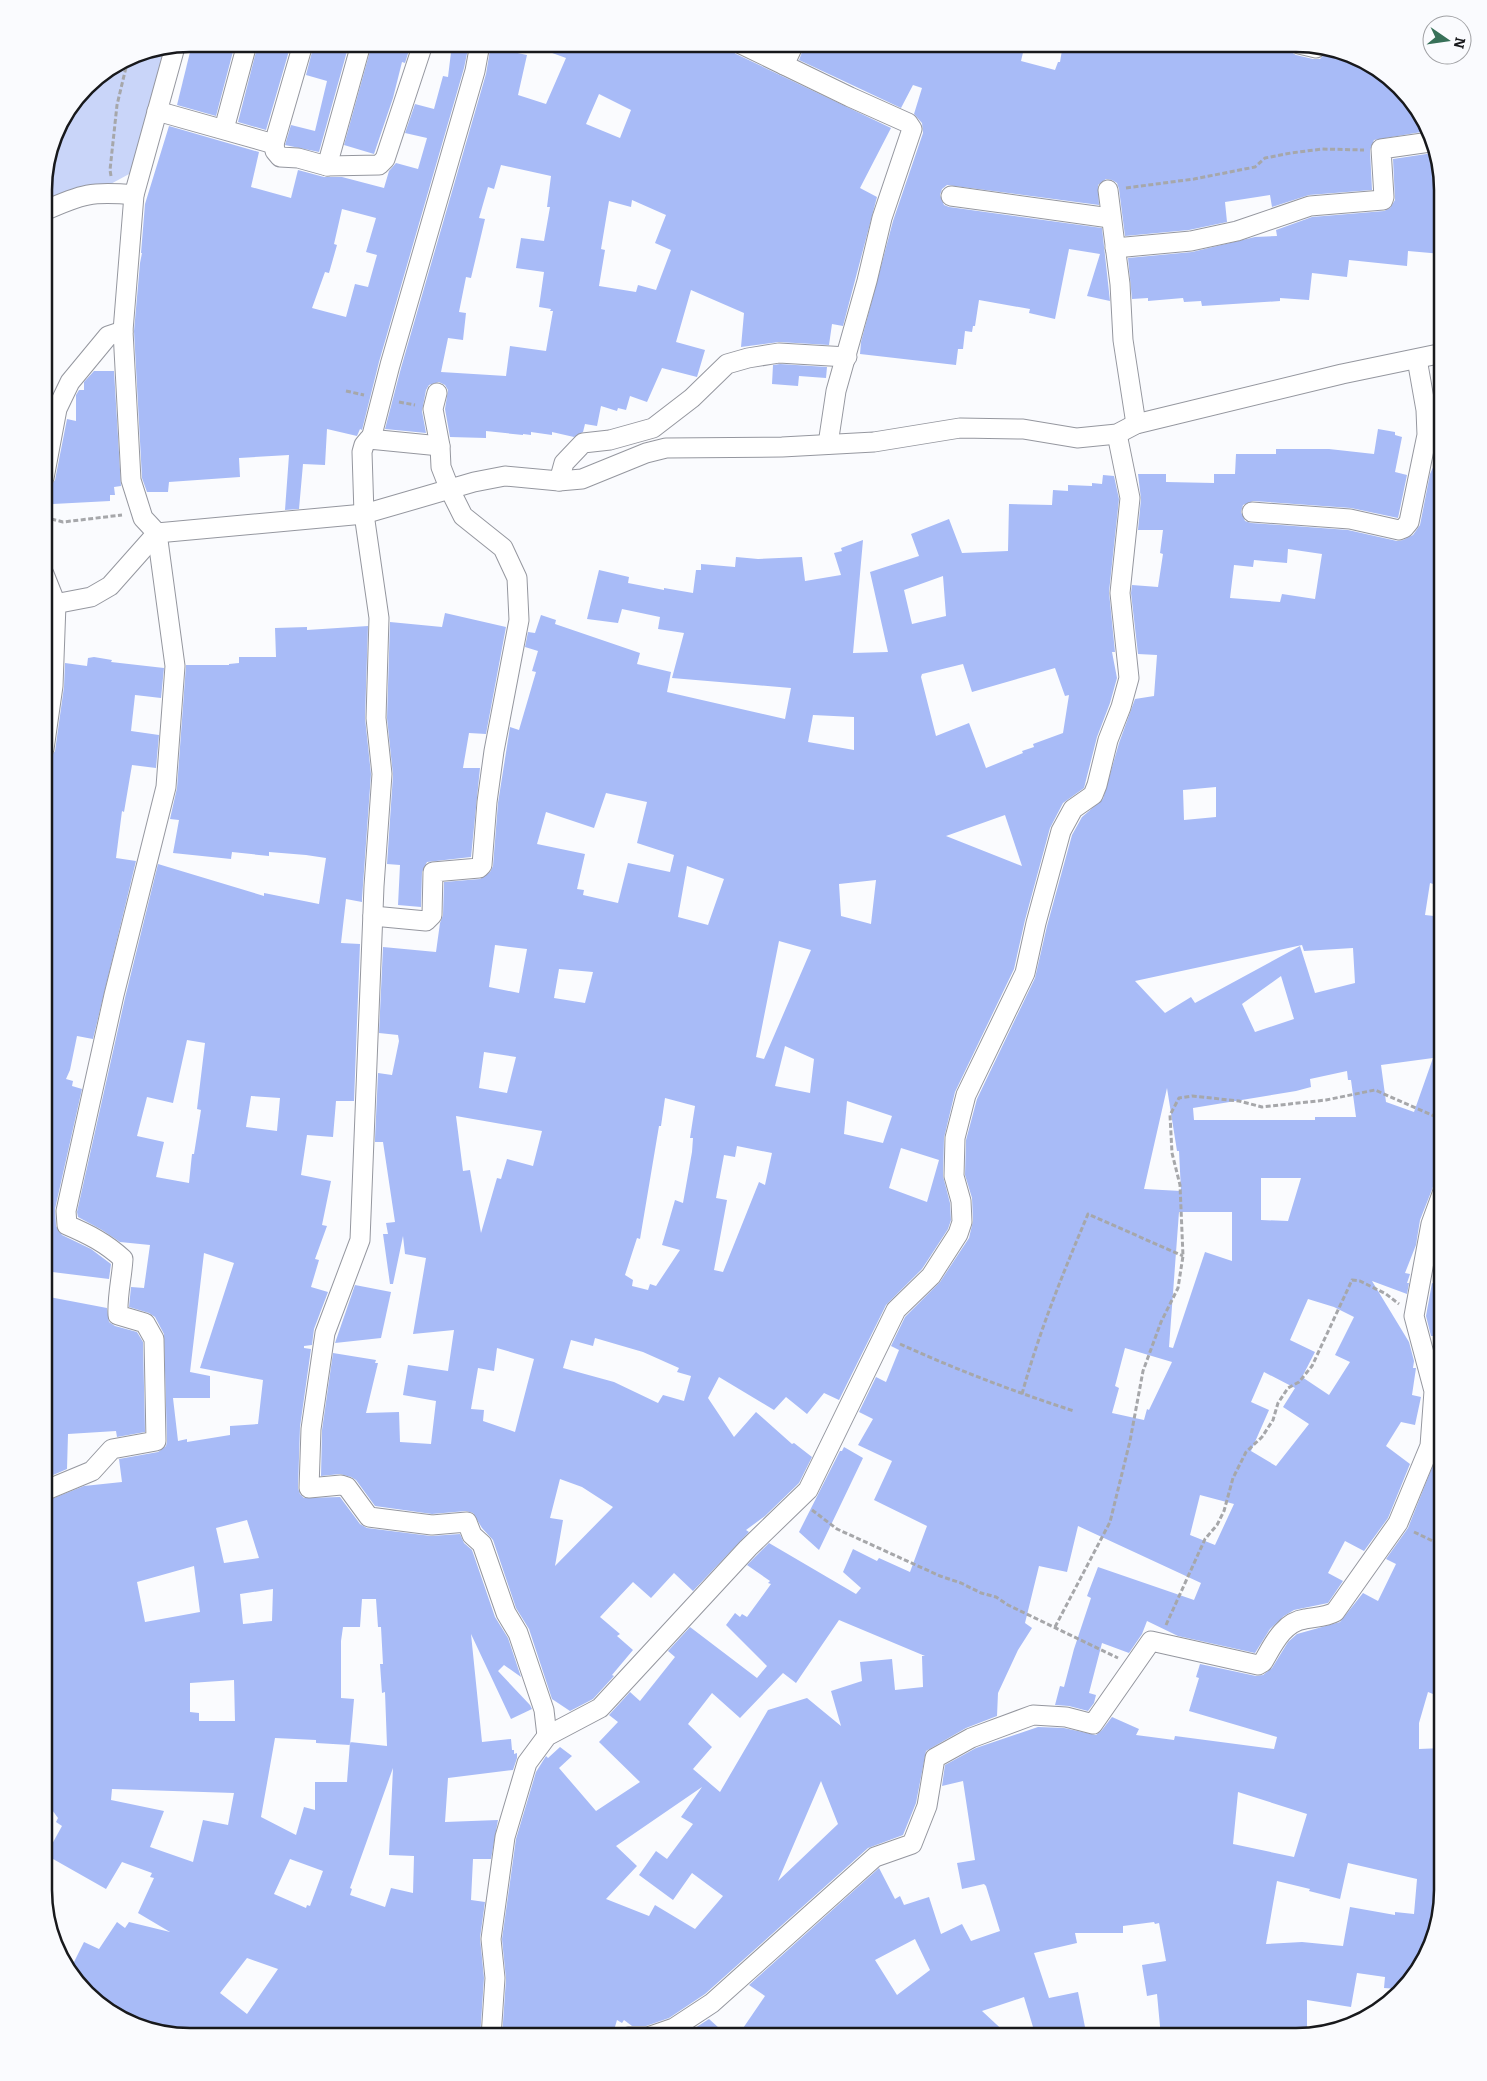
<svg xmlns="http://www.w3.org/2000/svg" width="1487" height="2081" font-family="Bitter,serif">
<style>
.green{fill:#c9d5f9}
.building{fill:#a8bbf7;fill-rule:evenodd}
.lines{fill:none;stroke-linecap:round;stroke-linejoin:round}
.minor-casing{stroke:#95979f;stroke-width:21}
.path{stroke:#a6a7aa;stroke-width:3;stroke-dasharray:5 2.5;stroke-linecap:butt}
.minor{stroke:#fff;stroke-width:19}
.rim{fill:none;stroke:#18191c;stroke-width:2.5}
</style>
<rect width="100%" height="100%" fill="#fafbfe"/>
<polygon class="green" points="164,49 131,173 44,220 44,181 59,126 94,80 135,55"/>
<g class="building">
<polygon points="192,44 235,44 216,116 177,105"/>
<polygon points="258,44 291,44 266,130 238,122"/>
<polygon points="314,44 349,44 319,152 285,145 291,125 315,131 327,81 306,75"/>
<polygon points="372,44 411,44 405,63 402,62 393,98 374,154 344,145"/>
<path d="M452,44H469L464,68L379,362L362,430L360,429L357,436L327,429L325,465L303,464L299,509L285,510L289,455L239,458L240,477L169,482L168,492H147L142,478L134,331L140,263L142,253H141L145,204L169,126L259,152L251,187L291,198L298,170L324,177H342L384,188L389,171L396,163L418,169L427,138L405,133L415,104L434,109L443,76L448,77ZM342,209L376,218L366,252L377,255L368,287L355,284L346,317L312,308L325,272L329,273L337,245L334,244Z"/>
<path d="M491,44H509L508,51L527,55L518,95L546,104L566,58L533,46L534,44H689L704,50L707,44H730L731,50L736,54L891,128L860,188L877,197L843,326L832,324L829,345L779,342L741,347L744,313L691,290L676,342L705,350L697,377L662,368L647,402L630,396L626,410L618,408L617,411L601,406L597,426L585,424L583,432L574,437L552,432V435L531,432V435L523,434V435L486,431V438L450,437L445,409L448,390L445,385L439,382L429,385L426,390L422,411L426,433L385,429L401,368L486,74ZM599,94L631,110L620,138L586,124ZM501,165L551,176L547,207H550L544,241L521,238L516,268L544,272L539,307L551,309L550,311H553L546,351L510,346L506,376L441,372L448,338L463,340L466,313L459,312L466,277L471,278L485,219L479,218L488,187L494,189ZM632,200L666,215L655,243L671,250L656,290L638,285L636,292L599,286L605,250L601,249L609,201L631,207Z"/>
<polygon points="805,44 1025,44 1021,61 1055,70 1058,62 1060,62 1063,44 1281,44 1288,46 1291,52 1296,55 1313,59 1320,59 1327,51 1370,64 1420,114 1420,119 1424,119 1427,131 1374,140 1370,150 1372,190 1309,195 1272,207 1270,195 1225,202 1227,222 1189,230 1125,236 1119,189 1117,183 1112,180 1106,179 1098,185 1099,205 947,185 942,189 940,195 944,205 949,207 1102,228 1110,301 1087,296 1100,254 1069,249 1055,319 1029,313 1030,309 979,300 975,326 973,326 972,332 965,331 963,349 958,349 956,365 860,354 861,342 893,221 923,133 922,123 914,114 922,88 913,85 901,108 799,60"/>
<polygon points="1433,153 1443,191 1442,254 1408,251 1407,266 1349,260 1347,277 1312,273 1309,300 1280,298 1280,301 1202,306 1201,301 1184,302 1183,298 1148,301 1148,298 1132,299 1128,258 1192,252 1255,237 1277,236 1276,230 1312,217 1384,211 1390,208 1395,200 1393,159"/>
<polygon points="780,364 827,367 826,378 799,376 798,386 772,384 773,365"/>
<polygon points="94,371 114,371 121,486 114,487 115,495 110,495 110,501 53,504 53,500 51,500 50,487 55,480 67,419 76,421 76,395 79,390 84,390 84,382"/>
<path d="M1378,429L1395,432V435L1402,437L1395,472L1407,475L1398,518L1351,508L1253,501L1243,505L1241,512L1245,521L1251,523L1348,530L1397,541L1403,540L1413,535L1420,525L1430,474L1443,445V887L1430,883L1425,915L1443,917V1180L1436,1182L1433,1187L1420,1220L1416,1245L1405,1273L1410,1274L1407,1283H1409L1407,1294L1372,1281L1409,1342L1414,1361L1413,1368H1416L1412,1395L1421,1397L1415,1425L1401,1422L1386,1446L1410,1464L1388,1518L1364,1551L1345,1541L1328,1573L1343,1581L1328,1603L1294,1610L1284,1616L1270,1629L1255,1653L1178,1636L1147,1621L1142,1634L1129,1653L1102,1643L1089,1693L1096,1695L1094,1703L1088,1711L1069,1706L1055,1705L1060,1686L1064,1687L1074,1649L1091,1598L1087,1596L1098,1567L1194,1600L1201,1583L1078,1526L1067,1572L1039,1566L1025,1623L1032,1628L1018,1650L998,1693L997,1716L966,1728L926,1751L916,1803L903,1835L868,1848L705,1994L669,2018L646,2026H632L624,2020L622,2023L617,2020L612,2037H502L506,1979L502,1939L516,1839L536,1772L546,1756L548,1758L560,1747L572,1756L559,1768L596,1811L640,1782L599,1742L618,1722L609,1715L630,1692L640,1701L675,1657L668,1651L690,1627L757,1678L767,1666L726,1625L735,1613L740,1617L742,1614L747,1617L771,1584L768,1583L770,1581L747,1565L769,1543L856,1594L861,1588L843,1572L853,1549L877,1561L879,1558L910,1572L927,1526L874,1500L892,1461L858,1445L873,1419L859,1412L876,1377L886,1382L899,1350L891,1346L905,1317L940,1282L969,1238L973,1221L972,1198L965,1175L966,1140L977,1099L1035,978L1047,926L1072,835L1082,817L1103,799L1119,743L1135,699L1154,696L1157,655L1138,654L1131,593L1132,585L1158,587L1163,554L1160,553L1163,530H1138L1141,499L1138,474H1166V482L1214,483V474H1235L1236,454H1276V449H1329L1374,454ZM1288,549L1322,554L1315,599L1282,594L1280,602L1230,598L1234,565L1253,567L1254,560L1287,563ZM1216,787V817L1184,820L1183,790ZM1302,945L1304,951L1353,948L1355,983L1315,993L1300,946L1195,1003L1191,997L1165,1013L1135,981ZM1281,976L1294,1019L1255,1032L1242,1004ZM1433,1058L1414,1112L1386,1102L1381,1065ZM1347,1071L1348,1080H1351L1356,1117H1315V1120H1194L1193,1108L1296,1091L1311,1087L1310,1079ZM1167,1088L1177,1151H1179L1181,1191L1144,1189ZM1261,1178H1301L1288,1221L1261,1220ZM1179,1212H1232V1261L1205,1252L1173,1348L1169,1347ZM1308,1299L1334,1307L1354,1317L1335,1355L1350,1362L1329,1395L1302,1377L1299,1383L1315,1352L1290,1340ZM1125,1348L1172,1362L1149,1410L1147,1409L1144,1420L1112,1413L1119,1388L1115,1386ZM1264,1372L1295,1388L1283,1407L1309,1424L1276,1466L1251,1451L1269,1410L1251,1402ZM1200,1495L1234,1504L1215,1545L1190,1535ZM839,1620L925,1656H922L923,1687L895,1690L892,1659L860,1662L862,1681L831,1691L841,1726L807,1698L768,1710L720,1792L693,1769L712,1747L688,1724L712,1693L740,1718L783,1673L796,1683ZM821,1781L838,1824L778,1881ZM702,1787L681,1817L693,1824L667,1859L656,1851L639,1875L673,1900L692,1873L723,1896L695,1929L655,1905L649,1916L606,1899L637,1866L616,1846Z"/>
<path d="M1103,475L1114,476L1119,499L1109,592L1115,652H1112L1117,678L1110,703L1097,737L1084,788L1063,803L1050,828L1025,920L1014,969L955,1092L944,1138L943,1176L950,1203L951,1220L948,1229L922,1269L886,1305L839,1400L824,1393L807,1414L786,1397L774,1410L719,1377L708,1398L734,1437L756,1412L792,1444L794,1443L812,1457L799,1483L765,1516L746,1530L749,1532L693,1591L674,1573L651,1598L633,1582L600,1617L620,1634L617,1636L633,1650L612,1675L614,1676L593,1699L570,1711L552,1699L529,1629L516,1608L493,1540L482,1528L473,1513L466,1511L432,1514L375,1506L356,1480L351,1477L340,1474L321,1476L322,1430L333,1353L376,1360L375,1363H378L366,1413L399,1412L400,1442L431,1444L436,1401L403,1395L408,1365L448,1371L454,1330L413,1334L426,1258L405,1254L403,1236L393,1284H390L383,1234H388L386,1223L395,1222L383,1142H375V1139L378,1073L392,1075L399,1041L398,1035L379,1033L383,947L436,952L440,923L443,915L444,882L480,879L490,872L493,866L498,803L510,727L519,730L536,672L532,671L538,651L525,647L528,632L535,633L541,615L556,620L555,624L640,653L637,664L671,672L667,692L785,719L791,688L672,678L684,633L658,629L660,617L622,609L618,623L587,619L599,570L629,577L628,583L664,590V588L693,593L696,570H701V564L735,567L736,557L758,559L802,557L805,581L841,575L834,553L842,551L841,548L863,540L853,653L888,652L870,572L919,556L911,534L949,519L962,553L1008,551L1009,504L1052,505L1053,490L1068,491V485L1092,486V483L1102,484ZM943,576L946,616L912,624L904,590ZM963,664L972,692L1055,668L1065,696L1069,695L1063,733L1033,744L1034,747L1022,751L1023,753L986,768L969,723L936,736L921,677L922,674ZM813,715L854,717V750L808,742ZM606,793L647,802L637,843L674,855L670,872L628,863L618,903L583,895L584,890L577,889L585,854L537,844L546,812L594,828ZM1005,815L1022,866L946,836ZM687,866L724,879L708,925L678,917ZM876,880L871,924L841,916L839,884ZM779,941L811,950L764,1059L756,1057ZM495,945L527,949L519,993L489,987ZM559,969L593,972L585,1003L554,998ZM785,1046L814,1059L810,1093L775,1086ZM484,1052L516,1057L507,1093L479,1088ZM665,1098L695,1106L690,1138H693L692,1152L683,1203L675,1200L662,1245L680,1250L656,1286L650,1284L648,1290L632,1286L633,1280L625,1275L637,1238L640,1239L659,1126H661ZM847,1101L892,1116L883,1143L844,1134ZM456,1116L542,1131L533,1166L507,1159L501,1179L497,1178L481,1233L470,1170L463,1171ZM737,1146L772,1153L765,1185L759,1182L723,1272L714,1270L727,1200L716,1198L724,1155L735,1157ZM901,1148L939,1160L927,1202L889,1188ZM595,1338L643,1352L679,1368L677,1372L691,1376L684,1401L663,1395L658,1403L614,1382L563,1368L571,1340L593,1346ZM497,1348L534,1359L515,1432L483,1421L484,1410L471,1409L478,1368L494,1371ZM560,1479L582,1487L613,1507L555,1566L563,1520L550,1518Z"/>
<polygon points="445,613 506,627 486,734 469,733 463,768 480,768 471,857 427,862 422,872 421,907 398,905 400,865 387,864 393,775 387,718 390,622 442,627"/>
<path d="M368,626L365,718L371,774L362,899V902L346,899L341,943L360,944L354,1101H336L333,1137L307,1135L301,1175L331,1181L322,1225L327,1226L315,1259L319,1260L311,1287L328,1292L314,1329L312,1345L304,1346V1348L311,1349L300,1427L298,1488L300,1494L304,1498L340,1497L360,1524L367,1528L431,1536L460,1534L464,1543L472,1550L495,1617L508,1638L521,1677L504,1665L498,1671L530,1705L532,1709L511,1719L471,1634L482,1742L511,1739L512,1750H514V1754L517,1753V1758L513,1770L448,1778L445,1822L498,1820L491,1859H473L471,1900L485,1902L480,1938L484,1978L480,2037H181L117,2017L70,1970L84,1942L99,1949L117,1922L125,1928L129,1922L170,1932L138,1913L154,1878L150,1877L152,1873L122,1862L106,1889L46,1855L62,1826L56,1822L58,1818L44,1799V1502L84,1486L122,1482L119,1459L158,1452L166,1446L167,1441L164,1334L155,1317L149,1313L129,1307L131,1287L144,1288L150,1245L120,1242L102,1230L78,1217L77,1212L125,998L158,864L264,896V893L319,904L326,858L306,855L269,852V856L232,852L231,859L173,853L179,820L170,819L177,788L186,665H229V664L239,663V657H276L275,628L307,627V630ZM187,1040L205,1043L197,1109L201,1110L194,1154H192L189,1183L156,1177L164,1142L137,1136L147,1097L173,1103ZM251,1096L280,1098L277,1131L246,1127ZM204,1253L234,1263L200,1368L263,1380L258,1424L230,1426V1435L187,1442V1439L178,1441L173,1398H210V1376L190,1372ZM247,1520L259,1558L224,1563L216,1528ZM194,1566L200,1612L145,1622L137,1582ZM273,1589L272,1621L243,1624L240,1594ZM362,1599H376L378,1627H381L383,1664H380L382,1693L385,1692L387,1746L350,1742L347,1782H315V1810L304,1807L296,1835L261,1817L275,1738L316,1740V1743L350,1745L354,1699L341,1698V1641L343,1627H360ZM234,1680L235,1721H199V1713L190,1712V1683ZM393,1768L389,1855L414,1856L413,1893L391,1888L385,1907L350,1895L352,1889L350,1888ZM112,1789L234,1793L228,1825L203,1820L193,1862L150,1847L164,1811L111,1800ZM290,1859L323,1871L310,1906L307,1905L306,1908L274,1894ZM247,1958L278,1969L247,2014L220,1993Z"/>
<polygon points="94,657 112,660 111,662 164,668 161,698 135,695 131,731 159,735 156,768 132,765 124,812 122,811 116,858 136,861 93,1039 77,1036 70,1070 66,1079 73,1081 72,1086 82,1089 55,1209 56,1226 62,1235 91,1249 111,1264 109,1279 44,1271 44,933 47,917 44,916 44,882 46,882 51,848 44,847 44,793 49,759 55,751 64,687 65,663 87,666 88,658"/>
<polygon points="1432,1283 1443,1286 1443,1336 1431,1336 1426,1316"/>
<polygon points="355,1285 391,1292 381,1338 335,1343"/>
<polygon points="44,1296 107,1308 109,1322 115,1326 137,1332 143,1342 145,1432 117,1437 116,1431 68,1434 67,1469 44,1479"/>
<path d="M1441,1445H1443V1551L1435,1567L1443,1569V1677L1438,1676L1433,1694L1428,1692L1419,1723V1749L1443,1748V1891L1424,1964L1398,1989L1384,1988L1385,1977L1357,1973L1351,2007L1307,2000V2034L1297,2037H1161L1157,1994L1147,1996L1142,1965L1166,1961L1159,1923L1155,1924L1154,1922L1123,1926V1933H1075L1077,1943L1034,1953L1049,1998L1078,1992L1087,2037H1036L1024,1997L982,2011L1010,2037H737L765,1996L749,1985L879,1868L895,1899L900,1896L904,1905L929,1897L941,1934L962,1924L971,1941L1000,1931L986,1886L984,1884L962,1889L957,1863L975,1860L963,1781L942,1786L945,1765L976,1748L1038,1727L1064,1728L1096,1735L1102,1730L1112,1717L1139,1729L1136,1735L1174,1740L1175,1736L1274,1749L1277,1737L1189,1711L1199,1678L1196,1677L1200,1664L1256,1676L1263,1675L1272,1668L1288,1642L1297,1634L1340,1622L1363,1593L1378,1601L1396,1564L1386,1559L1408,1528ZM1238,1792L1307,1814L1294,1857L1233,1844ZM1348,1863L1417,1879L1414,1914L1395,1912V1915L1350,1907L1343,1946L1302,1942L1266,1944L1277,1881L1310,1889L1309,1891L1340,1899ZM915,1939L930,1970L897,1995L875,1960Z"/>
<polygon points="844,1447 863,1458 819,1550 799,1532 840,1451 842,1451"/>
<polygon points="709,2019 729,2037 681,2037"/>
</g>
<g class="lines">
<defs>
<g id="minor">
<polyline points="741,44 850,97 908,123 912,129 882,218 867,281 836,391 828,444"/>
<polyline points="1299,44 1316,48"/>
<polyline points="784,65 794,44"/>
<polyline points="157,111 274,144 303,44"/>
<polyline points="224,129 247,44"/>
<polyline points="274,144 275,151 280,157 298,158 327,166 379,165 385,159 423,44"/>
<polyline points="327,166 361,44"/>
<polyline points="1108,190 1120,284 1123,340 1136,424"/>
<polyline points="951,196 1110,218"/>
<path d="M44,211C82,194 92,191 134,195"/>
<polyline points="1115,248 1191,241 1237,231 1310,206 1383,200 1384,197 1381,149 1430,142"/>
<polyline points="371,439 390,365 475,71 480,44"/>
<polyline points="440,446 369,439 364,445 362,452 364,514 379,618 376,718 382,774 374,886 360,1240 325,1333 311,1429 309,1488 341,1485 347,1487 369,1517 432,1525 467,1522 472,1535 482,1544 506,1613 518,1633 544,1710 547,1736"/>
<polyline points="44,478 57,409 70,382 108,336 123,331"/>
<polyline points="559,481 564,463 583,443 610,440 653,428 692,398 727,364 748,358 779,353 847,357"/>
<polyline points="1252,512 1350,519 1399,530 1404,528 1409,522 1427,435 1426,410 1417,359"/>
<polyline points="44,606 91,597 110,586 157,533 364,514 474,482 505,476 559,481 582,479 646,453 666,448 782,447 874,442 960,428 1023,429 1077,438 1117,434 1136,424 1342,374 1443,353"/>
<polyline points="44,749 53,686 56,604 44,574"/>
<polyline points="373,916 426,921 432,915 433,872 479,868 482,865 487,802 494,751 519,620 517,578 503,548 463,516 450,490 441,467 440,446 433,409 437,393"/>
<path d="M44,1491L92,1471L112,1449L156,1441L154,1339L145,1323L118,1315C117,1296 122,1277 123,1259C106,1243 88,1234 67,1225L66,1211L114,995L166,787L175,666L157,533L143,518L131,480L123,331L134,195L175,47"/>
<polyline points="491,2037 495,1978 491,1939 505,1837 527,1763 547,1736 600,1708 748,1548 808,1490 896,1310 931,1276 958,1234 962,1222 961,1201 954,1176 955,1138 966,1095 1025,973 1036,923 1061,831 1073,809 1093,795 1097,785 1108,740 1121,707 1129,678 1120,593 1130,498 1117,434"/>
<path d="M628,2037H648L674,2028L712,2003L875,1857L912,1844L927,1806L935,1758L971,1738L1033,1715L1066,1717L1093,1724L1151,1641L1258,1665L1263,1662C1273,1645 1283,1622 1305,1619C1315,1617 1326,1617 1335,1612L1398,1523L1430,1446L1434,1391L1414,1316L1431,1224L1443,1191"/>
</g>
</defs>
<use href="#minor" class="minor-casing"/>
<g class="path">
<polyline points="111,176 110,170 117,105 128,59"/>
<polyline points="1126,188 1194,179 1255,167 1265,158 1291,153 1322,149 1364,150"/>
<polyline points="346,391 364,395"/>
<polyline points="399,402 415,405"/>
<polyline points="44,517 63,522 122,515"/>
<path d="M900,1344C957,1370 1015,1392 1074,1411"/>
<path d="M1022,1394C1039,1332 1063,1273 1088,1214L1183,1256"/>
<polyline points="812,1510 837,1529 940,1576 961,1583 981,1593 996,1597 1008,1605 1118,1658"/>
<polyline points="1414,1532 1443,1546"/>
<polyline points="1166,1625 1205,1539 1217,1525 1224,1511 1233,1478 1246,1452 1262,1437 1273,1420 1278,1403 1288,1388 1299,1382 1312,1366 1352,1280 1360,1281 1386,1294 1399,1304"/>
<polyline points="1055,1627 1110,1522 1130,1441 1143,1371 1161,1322 1178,1288 1183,1256 1180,1185 1172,1153 1170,1115 1179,1098 1192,1096 1239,1101 1262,1107 1326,1100 1375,1090 1443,1120"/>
<polyline points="1443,1742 1437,1741 1439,1719 1443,1705"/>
</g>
<use href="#minor" class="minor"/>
</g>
<path d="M0 0H1487V2081H0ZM190 52H1296A138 138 0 0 1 1434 190V1890A138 138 0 0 1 1296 2028H190A138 138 0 0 1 52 1890V190A138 138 0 0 1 190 52Z" fill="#fafbfe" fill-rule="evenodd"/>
<path class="rim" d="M190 52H1296A138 138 0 0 1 1434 190V1890A138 138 0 0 1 1296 2028H190A138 138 0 0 1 52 1890V190A138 138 0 0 1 190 52Z"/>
<g transform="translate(1447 40) rotate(103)"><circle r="24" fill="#fafbfe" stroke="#a0a1a4"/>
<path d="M0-4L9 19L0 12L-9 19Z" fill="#377058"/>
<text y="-8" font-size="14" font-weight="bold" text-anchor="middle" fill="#18191c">N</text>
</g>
</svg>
